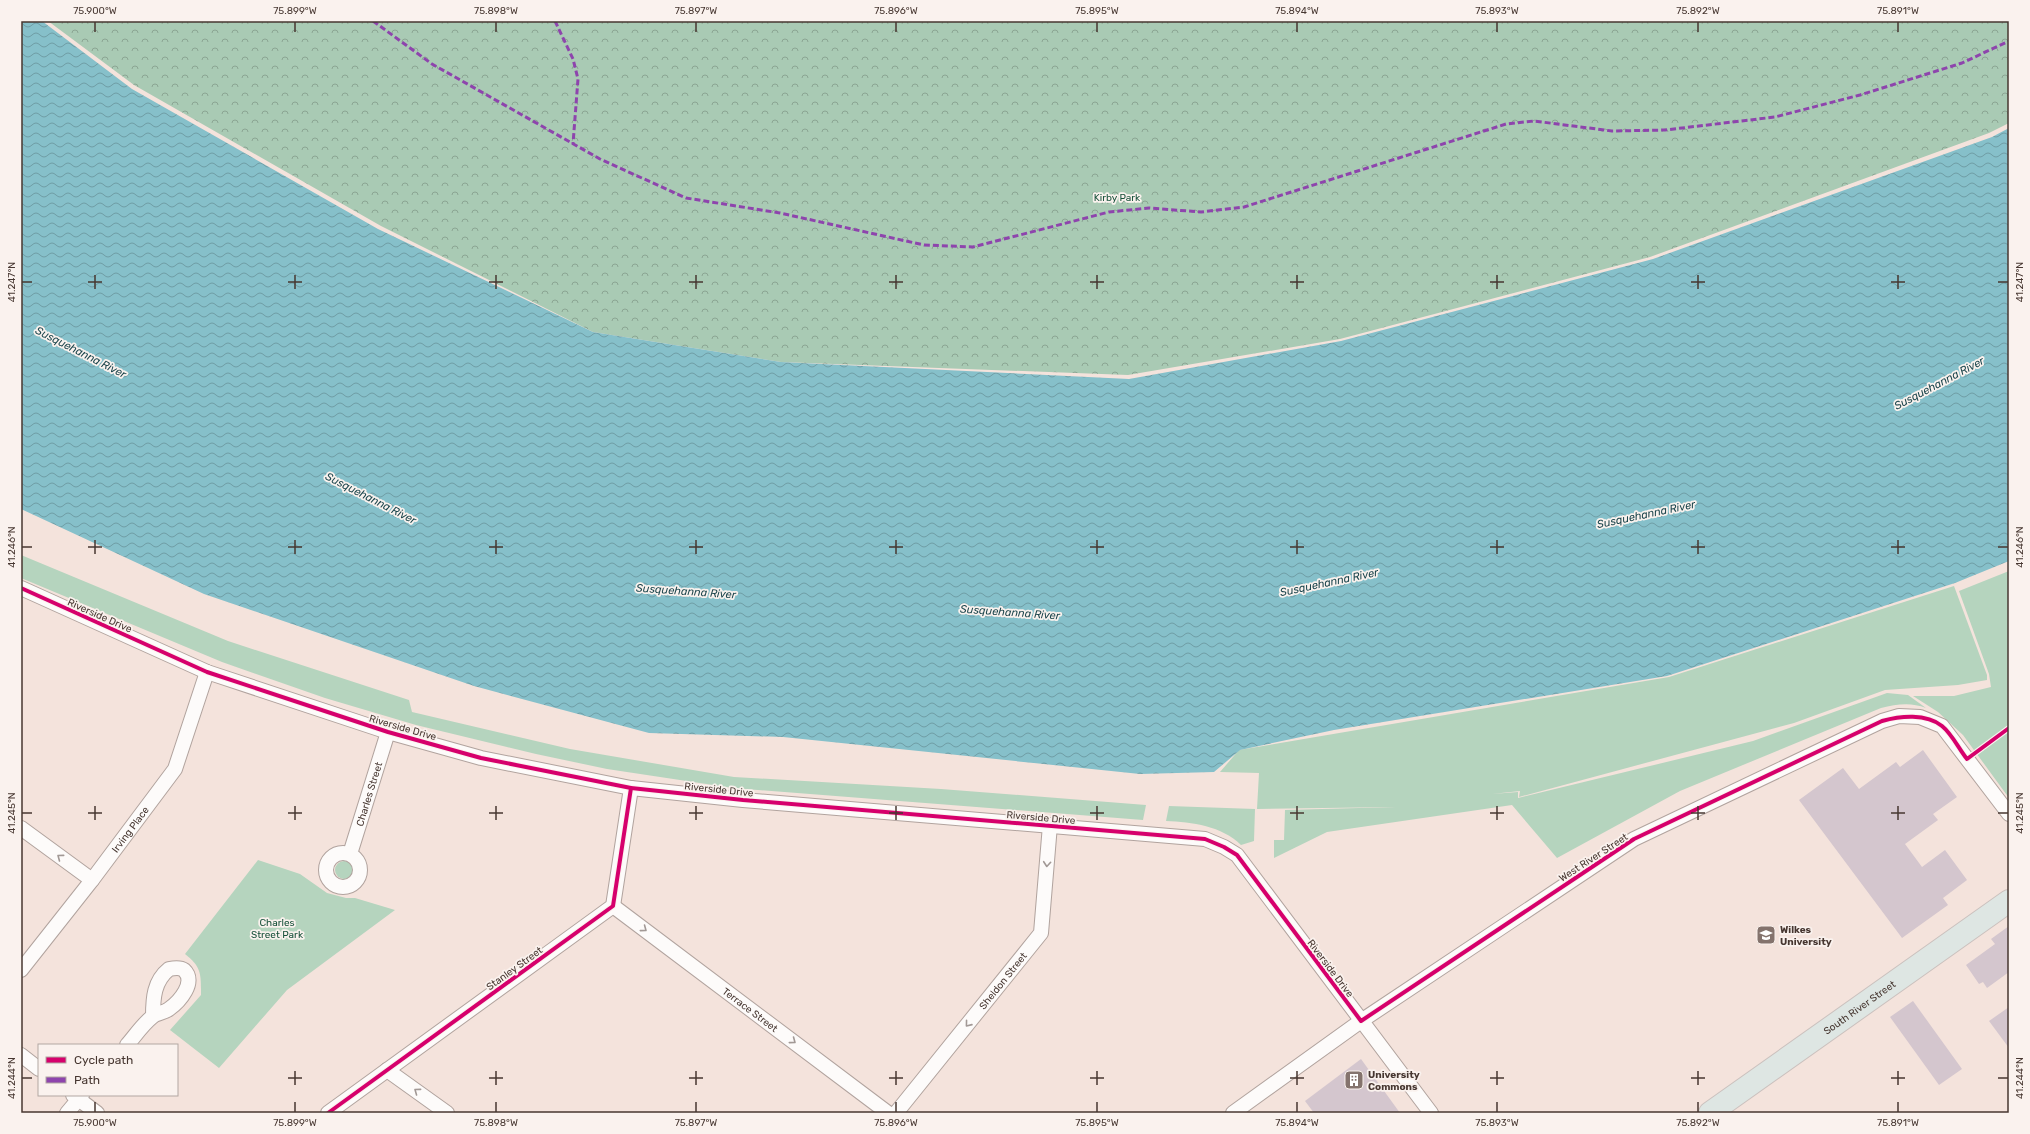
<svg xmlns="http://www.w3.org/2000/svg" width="2030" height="1134" font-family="Rubik,sans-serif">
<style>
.green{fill:#b5d4be}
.forest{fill:url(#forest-crowns)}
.water{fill:url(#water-waves)}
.building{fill:#d4c6ce}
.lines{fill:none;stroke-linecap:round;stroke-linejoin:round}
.street-casing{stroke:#b1a39e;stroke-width:16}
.primary-casing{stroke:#cbc1be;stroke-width:24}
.street{stroke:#fdfbfa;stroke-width:14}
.primary{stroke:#dee6e3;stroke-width:22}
.quiet{stroke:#8e44ad;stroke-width:3;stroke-dasharray:6 3;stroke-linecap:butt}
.cycleway-casing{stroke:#faf2ee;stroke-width:6}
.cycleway{stroke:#d6006c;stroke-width:4}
.oneway{stroke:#a29996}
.ticks{fill:none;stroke:#473731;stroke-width:1.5}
.labels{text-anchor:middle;stroke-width:3.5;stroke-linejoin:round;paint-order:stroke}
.park-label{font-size:10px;fill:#165039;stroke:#faf2ee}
.street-label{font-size:10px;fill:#473731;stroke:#faf2ee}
.poi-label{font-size:10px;font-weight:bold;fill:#473731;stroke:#faf2ee;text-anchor:start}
.water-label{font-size:11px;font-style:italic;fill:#1b454c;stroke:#faf2ee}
.neatline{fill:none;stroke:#473731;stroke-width:1.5}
.ticks-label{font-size:10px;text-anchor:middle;fill:#473731}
</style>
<defs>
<pattern id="forest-crowns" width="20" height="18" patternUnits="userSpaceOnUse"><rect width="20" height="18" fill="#a9cab4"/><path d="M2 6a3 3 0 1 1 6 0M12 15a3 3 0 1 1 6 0" fill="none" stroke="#8ba593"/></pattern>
<pattern id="water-waves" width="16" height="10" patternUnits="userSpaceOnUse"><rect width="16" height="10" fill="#86c0ca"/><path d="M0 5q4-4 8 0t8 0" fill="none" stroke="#6f9da5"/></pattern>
</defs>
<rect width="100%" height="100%" fill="#f4e3dc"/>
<g class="green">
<polygon points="21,555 228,641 409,700 412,712 570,749 734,777 941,789 1146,805 1143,820 733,788 607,769 536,754 416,725 325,698 222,662 21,578"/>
<polygon points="2009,571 2009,798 1963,735 1938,712 1913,696 1954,696 1991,687 1989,674 1959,591"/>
<path d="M1954,586L1987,675V680L1958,685L1885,690L1794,723L1519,797L1520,791L1492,794L1518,792V798L1753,741L1887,693L1908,695L1926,708C1911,702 1897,704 1881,708L1680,791L1557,858L1512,805L1327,832L1274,858V840H1284L1285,810L1396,807L1257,809L1259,773L1220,772L1239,750L1669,677Z"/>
<path d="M1169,806L1255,809L1254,841L1241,845C1222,826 1192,822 1166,821Z"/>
<path d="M258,860L300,874L327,893L346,898H355L395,910L287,990L219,1068L170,1030L201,995C201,975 202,967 185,954Z"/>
<circle cx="344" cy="870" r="9"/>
</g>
<polygon class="forest" points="48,21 2009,21 2009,123 1989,133 1650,257 1340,339 1128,375 781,362 593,332 381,226 134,85"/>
<polygon class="water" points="21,21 42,21 132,89 378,229 593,332 781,362 1129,379 1341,341 1653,259 1992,137 2009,128 2009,561 1955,583 1667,676 1334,730 1240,750 1214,772 1140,774 783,737 649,733 474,686 204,594 21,509"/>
<g class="building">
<polygon points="1923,750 1957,797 1933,814 1938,820 1905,844 1922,867 1945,850 1967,880 1943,898 1948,905 1902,938 1799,800 1843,768 1859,789 1896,762 1900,767"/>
<polygon points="2009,926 2009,972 1987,988 1983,982 1979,984 1966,965 1995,944 1991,939"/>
<polygon points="1913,1001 1962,1069 1939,1085 1890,1017"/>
<polygon points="2009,1007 2009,1048 1989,1021"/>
<polygon points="1361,1059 1400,1113 1314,1113 1305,1101"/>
</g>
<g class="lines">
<defs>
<g id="street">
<polyline points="21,588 207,672 388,732 481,758 631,788 743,800 1205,839 1224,847 1237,855 1431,1113"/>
<polyline points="21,828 92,880"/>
<circle cx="343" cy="870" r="17"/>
<path id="s1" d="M350,854L388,732"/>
<path id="s2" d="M613,906L888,1113"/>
<path id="s3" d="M21,970L92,880L175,769L207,672"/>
<path d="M127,1045C135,1036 142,1025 152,1017C156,1013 164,1013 169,1009C179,1002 197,982 184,970C180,967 174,968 169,969C154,981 153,998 153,1016"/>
<polyline points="21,1055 39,1069"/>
<polyline points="387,1070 447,1113"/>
<polyline points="73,1095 97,1113"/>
<polyline points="67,1113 82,1095"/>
<polyline points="328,1113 613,906 631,788"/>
<path id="s4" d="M896,1113L1041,933L1050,825"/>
<polyline points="1233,1113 1361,1021 1634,839 1882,721 1899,716 1920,717 1942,726 2009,814"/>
</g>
<g id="primary">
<path id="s5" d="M1710,1113L2009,901"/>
</g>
</defs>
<use href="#street" class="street-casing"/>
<use href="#primary" class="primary-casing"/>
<use href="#street" class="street"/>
<use href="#primary" class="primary"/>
<g class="quiet">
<polyline points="373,21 432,64 600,159 686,198 780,213 924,245 973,247 1109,212 1149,208 1201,212 1244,207 1506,124 1534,121 1612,131 1665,130 1775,117 1860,95 1962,63 2009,41"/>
<polyline points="555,21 573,59 578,79 573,144"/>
</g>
<defs>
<g id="cycleway">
<path d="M21,588L207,672L388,732L481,758L631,788L743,800L1205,839L1224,847L1237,855L1361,1021L1634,839L1882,721C1900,716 1926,713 1942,726C1952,734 1959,749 1967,759L2009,728"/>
<polyline points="328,1113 613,906 631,788"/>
</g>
</defs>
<use href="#cycleway" class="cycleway-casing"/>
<use href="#cycleway" class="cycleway"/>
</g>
<defs><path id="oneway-chevron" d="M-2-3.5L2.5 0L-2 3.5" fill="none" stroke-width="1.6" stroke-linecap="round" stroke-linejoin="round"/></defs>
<g class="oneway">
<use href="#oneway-chevron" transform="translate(60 857) rotate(-143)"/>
<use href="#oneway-chevron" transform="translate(1047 864) rotate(95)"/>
<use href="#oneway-chevron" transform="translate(644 929) rotate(37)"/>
<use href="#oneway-chevron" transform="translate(968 1024) rotate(129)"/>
<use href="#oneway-chevron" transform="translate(793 1041) rotate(37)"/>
<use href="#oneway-chevron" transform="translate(417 1091) rotate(-144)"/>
</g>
<path class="ticks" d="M95,22V32M295,22V32M496,22V32M696,22V32M896,22V32M1097,22V32M1297,22V32M1497,22V32M1698,22V32M1898,22V32M95,275V289M295,275V289M496,275V289M696,275V289M896,275V289M1097,275V289M1297,275V289M1497,275V289M1698,275V289M1898,275V289M22,282H32M88,282H102M288,282H302M489,282H503M689,282H703M889,282H903M1090,282H1104M1290,282H1304M1490,282H1504M1691,282H1705M1891,282H1905M1998,282H2008M95,540V554M295,540V554M496,540V554M696,540V554M896,540V554M1097,540V554M1297,540V554M1497,540V554M1698,540V554M1898,540V554M22,547H32M88,547H102M288,547H302M489,547H503M689,547H703M889,547H903M1090,547H1104M1290,547H1304M1490,547H1504M1691,547H1705M1891,547H1905M1998,547H2008M95,806V820M295,806V820M496,806V820M696,806V820M896,806V820M1097,806V820M1297,806V820M1497,806V820M1698,806V820M1898,806V820M22,813H32M88,813H102M288,813H302M489,813H503M689,813H703M889,813H903M1090,813H1104M1290,813H1304M1490,813H1504M1691,813H1705M1891,813H1905M1998,813H2008M295,1071V1085M496,1071V1085M696,1071V1085M896,1071V1085M1097,1071V1085M1297,1071V1085M1497,1071V1085M1698,1071V1085M1898,1071V1085M22,1078H32M288,1078H302M489,1078H503M689,1078H703M889,1078H903M1090,1078H1104M1290,1078H1304M1490,1078H1504M1691,1078H1705M1891,1078H1905M1998,1078H2008M95,1102V1112M295,1102V1112M496,1102V1112M696,1102V1112M896,1102V1112M1097,1102V1112M1297,1102V1112M1497,1102V1112M1698,1102V1112M1898,1102V1112"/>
<defs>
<symbol id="university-square" viewBox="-11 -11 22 22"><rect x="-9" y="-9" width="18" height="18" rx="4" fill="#84736d" stroke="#faf2ee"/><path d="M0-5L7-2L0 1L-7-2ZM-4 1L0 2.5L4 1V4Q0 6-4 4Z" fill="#fff"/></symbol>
<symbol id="building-square" viewBox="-11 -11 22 22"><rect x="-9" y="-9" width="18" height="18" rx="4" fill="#84736d" stroke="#faf2ee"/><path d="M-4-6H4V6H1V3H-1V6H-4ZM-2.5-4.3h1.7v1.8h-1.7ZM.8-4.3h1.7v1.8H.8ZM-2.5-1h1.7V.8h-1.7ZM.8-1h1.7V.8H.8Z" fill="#fff"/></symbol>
</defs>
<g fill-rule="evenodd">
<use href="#university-square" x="1755" y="924" width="22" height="22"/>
<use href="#building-square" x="1343" y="1069" width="22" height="22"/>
</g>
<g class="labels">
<g class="park-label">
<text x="1117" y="201">Kirby Park</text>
<text x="277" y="926">Charles<tspan x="277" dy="12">Street Park</tspan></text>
</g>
<g class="street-label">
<text transform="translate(100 615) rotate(24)" y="4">Riverside Drive</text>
<text transform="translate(403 727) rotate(16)" y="4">Riverside Drive</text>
<text transform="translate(719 789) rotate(6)" y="4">Riverside Drive</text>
<text dy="4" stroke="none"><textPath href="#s1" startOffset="63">Charles Street</textPath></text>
<text transform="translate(1041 817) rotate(5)" y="4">Riverside Drive</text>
<text dy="4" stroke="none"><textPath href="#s3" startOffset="178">Irving Place</textPath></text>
<text transform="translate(1593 857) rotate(-33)" y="4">West River Street</text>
<text transform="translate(514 968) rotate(-36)" y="4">Stanley Street</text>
<text transform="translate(1331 968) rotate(53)" y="4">Riverside Drive</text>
<text dy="4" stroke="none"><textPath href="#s4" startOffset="170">Sheldon Street</textPath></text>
<text dy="4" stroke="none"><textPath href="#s5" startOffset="183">South River Street</textPath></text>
<text dy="4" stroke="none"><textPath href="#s2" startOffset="172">Terrace Street</textPath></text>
</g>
<g class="poi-label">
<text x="1780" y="933">Wilkes<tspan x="1780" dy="12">University</tspan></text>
<text x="1368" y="1078">University<tspan x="1368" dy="12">Commons</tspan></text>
</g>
<g class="water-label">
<text transform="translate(81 352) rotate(27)" y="4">Susquehanna River</text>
<text transform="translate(1939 383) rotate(-28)" y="4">Susquehanna River</text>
<text transform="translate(371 498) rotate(27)" y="4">Susquehanna River</text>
<text transform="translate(1646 514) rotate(-12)" y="4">Susquehanna River</text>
<text transform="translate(1329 582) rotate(-12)" y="4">Susquehanna River</text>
<text transform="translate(686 591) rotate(4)" y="4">Susquehanna River</text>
<text transform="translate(1010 612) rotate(4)" y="4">Susquehanna River</text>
</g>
</g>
<rect width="2030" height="1134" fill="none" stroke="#faf2ee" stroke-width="44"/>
<rect x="38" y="1044" width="140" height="52" fill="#faf2ee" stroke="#b2a7a2"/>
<rect x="46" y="1057" width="20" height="6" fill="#d6006c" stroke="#b2a7a2"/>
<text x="74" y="1064" font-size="12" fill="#473731">Cycle path</text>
<rect x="46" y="1077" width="20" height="6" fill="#8e44ad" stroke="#b2a7a2"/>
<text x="74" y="1084" font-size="12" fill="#473731">Path</text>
<rect x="22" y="22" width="1986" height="1090" class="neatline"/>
<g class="ticks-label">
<text x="95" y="14">75.900°W</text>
<text x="295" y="14">75.899°W</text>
<text x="496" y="14">75.898°W</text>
<text x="696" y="14">75.897°W</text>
<text x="896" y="14">75.896°W</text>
<text x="1097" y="14">75.895°W</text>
<text x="1297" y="14">75.894°W</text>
<text x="1497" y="14">75.893°W</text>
<text x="1698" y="14">75.892°W</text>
<text x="1898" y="14">75.891°W</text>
<text transform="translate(11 282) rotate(-90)" y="4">41.247°N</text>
<text transform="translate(2019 282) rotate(-90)" y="4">41.247°N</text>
<text transform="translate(11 547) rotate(-90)" y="4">41.246°N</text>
<text transform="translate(2019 547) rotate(-90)" y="4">41.246°N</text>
<text transform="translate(11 813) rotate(-90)" y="4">41.245°N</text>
<text transform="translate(2019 813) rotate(-90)" y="4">41.245°N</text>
<text transform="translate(11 1078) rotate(-90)" y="4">41.244°N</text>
<text transform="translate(2019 1078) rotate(-90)" y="4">41.244°N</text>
<text x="95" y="1126">75.900°W</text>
<text x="295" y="1126">75.899°W</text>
<text x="496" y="1126">75.898°W</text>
<text x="696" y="1126">75.897°W</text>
<text x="896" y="1126">75.896°W</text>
<text x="1097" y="1126">75.895°W</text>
<text x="1297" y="1126">75.894°W</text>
<text x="1497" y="1126">75.893°W</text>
<text x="1698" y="1126">75.892°W</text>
<text x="1898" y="1126">75.891°W</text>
</g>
</svg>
